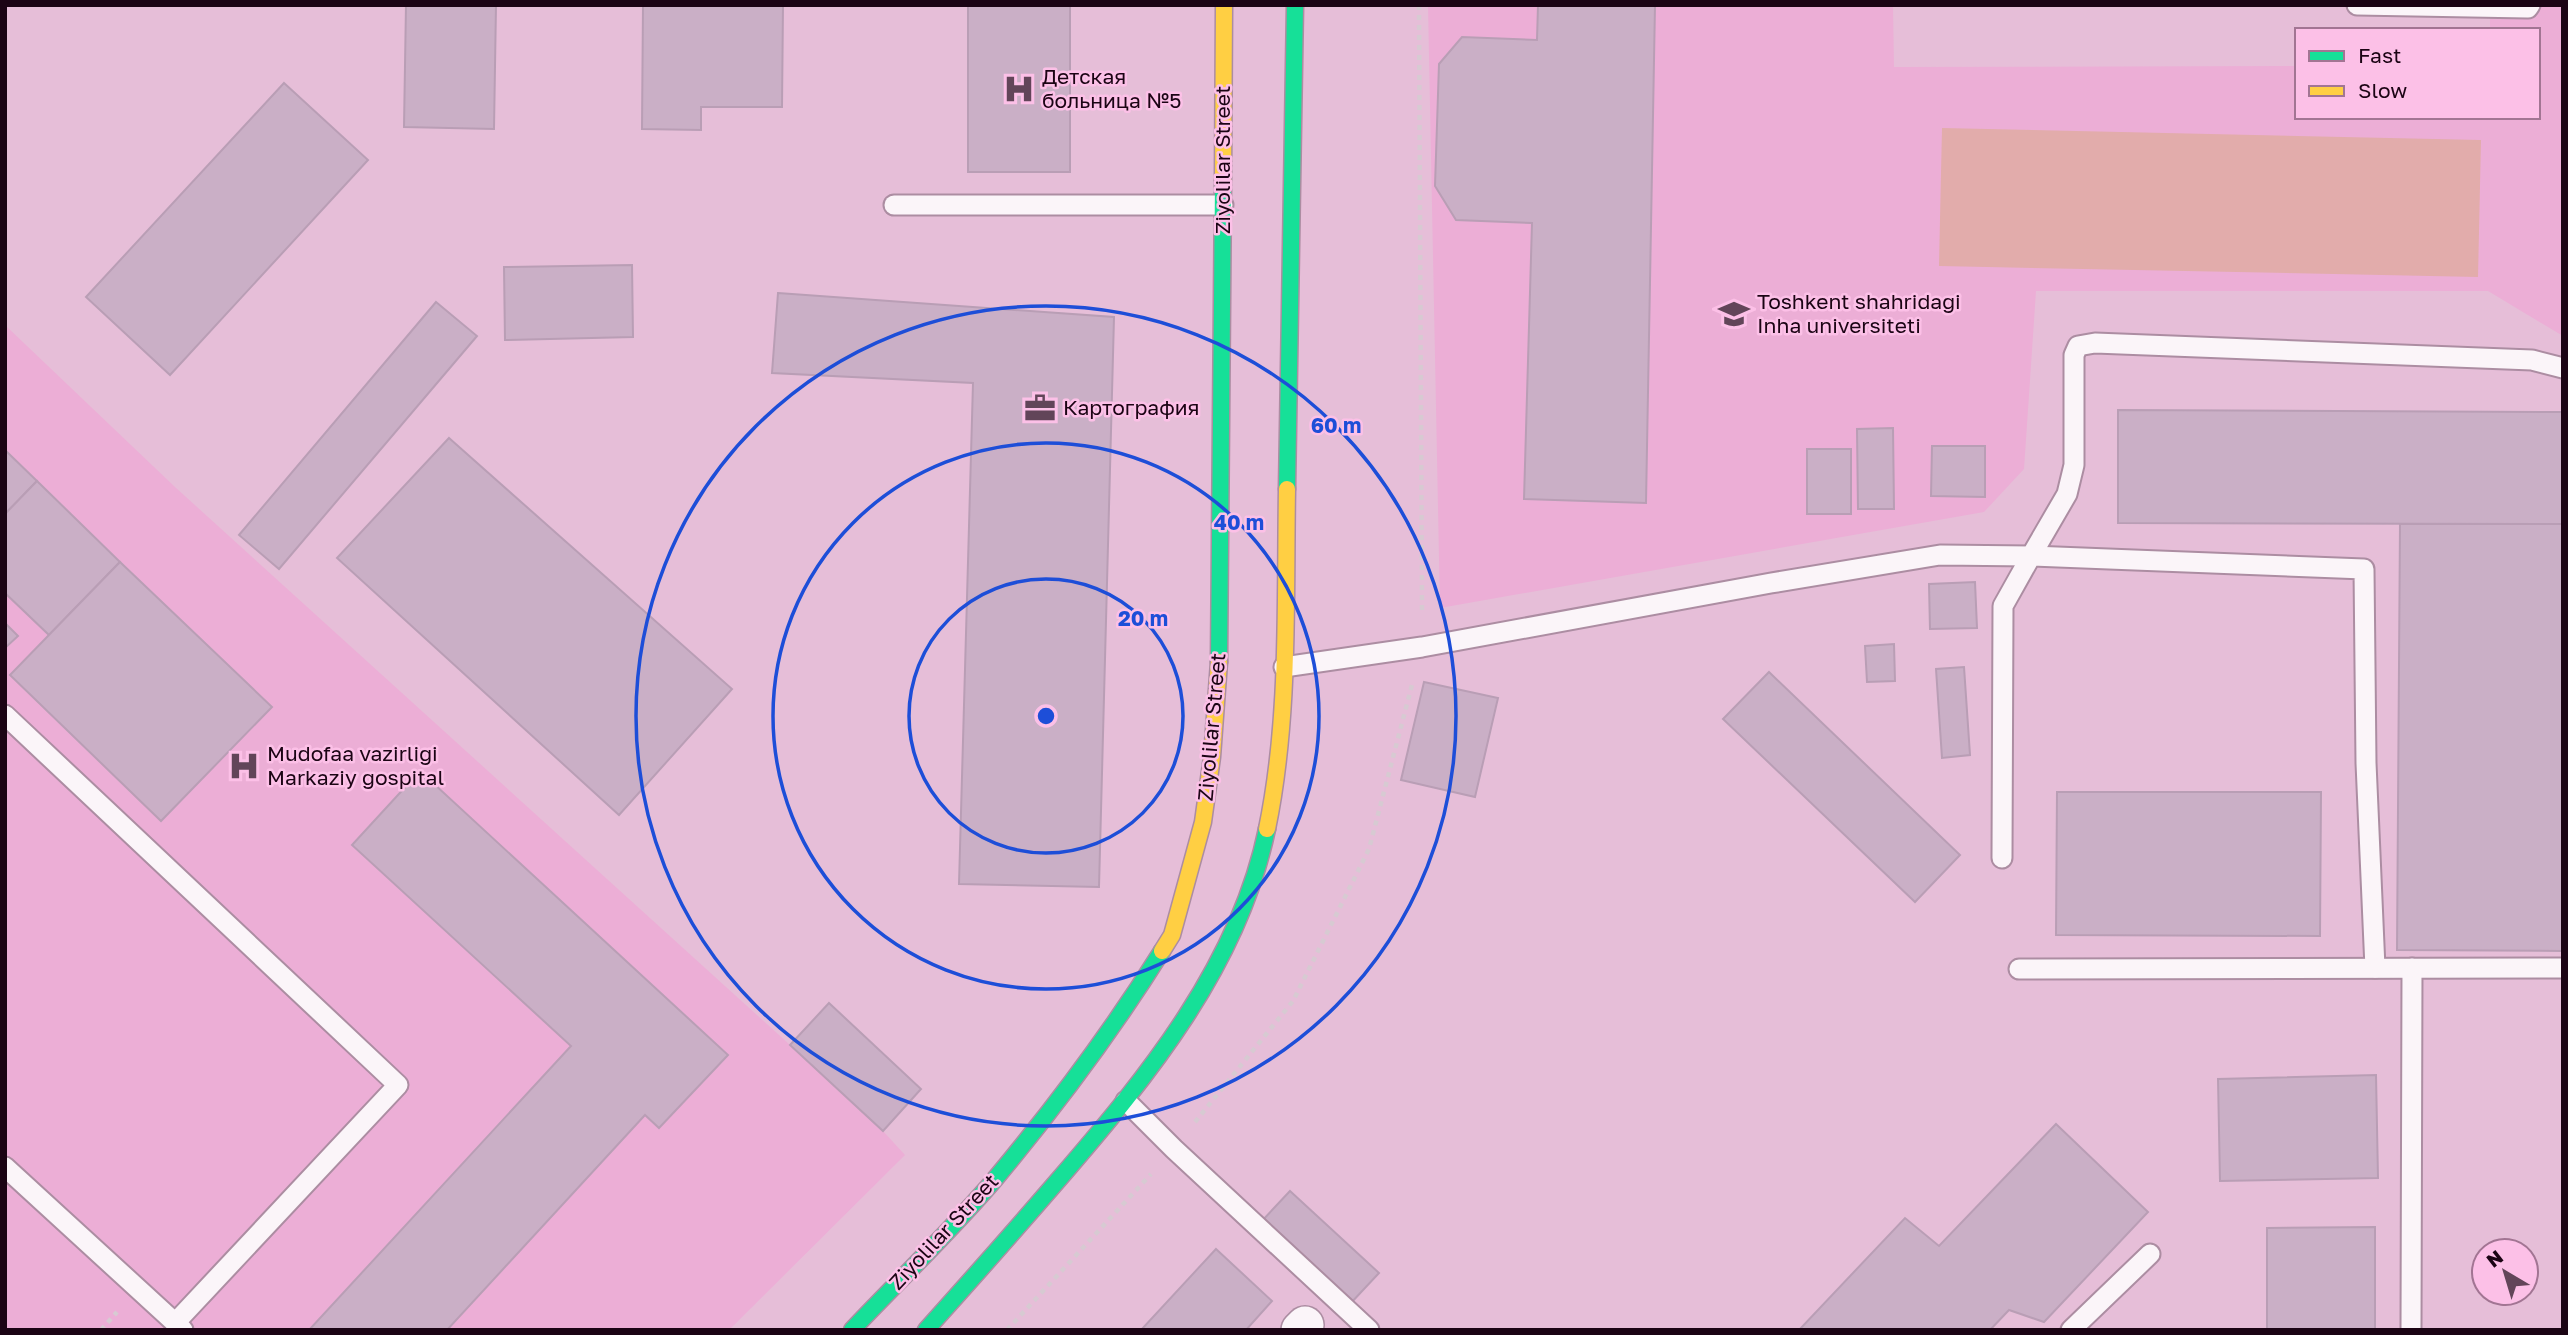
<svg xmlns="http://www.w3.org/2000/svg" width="2568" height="1335" font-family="'Golos Text',sans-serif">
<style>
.built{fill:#ecaed6}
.green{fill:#e2acab}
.building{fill:#caafc6;stroke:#b99eb5;stroke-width:2}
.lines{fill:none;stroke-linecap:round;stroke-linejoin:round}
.lane-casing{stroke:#ac8da2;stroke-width:23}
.street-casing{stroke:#ac8da2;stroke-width:40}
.fast-casing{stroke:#ac8da2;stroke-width:19}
.slow-casing{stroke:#ac8da2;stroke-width:19}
.path{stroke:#d7cad2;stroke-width:4.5;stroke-dasharray:5 5;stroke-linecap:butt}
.lane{stroke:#fbf5f9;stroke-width:19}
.street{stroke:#fbf5f9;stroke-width:37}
.fast{stroke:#16e098;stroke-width:16}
.slow{stroke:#ffcf43;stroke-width:16}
.ring{fill:none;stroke:#1d4ed8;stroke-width:3.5}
.labels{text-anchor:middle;stroke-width:5;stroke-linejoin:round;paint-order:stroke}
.poi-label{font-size:21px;fill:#1b0414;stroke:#fcc0e7;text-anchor:start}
.street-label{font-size:21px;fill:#1b0414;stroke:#fcc0e7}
.centre{fill:#1d4ed8;stroke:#fcc0e7;stroke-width:3.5}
.ring-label{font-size:21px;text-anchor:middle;font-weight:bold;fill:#1d4ed8;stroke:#fcc0e7;stroke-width:5;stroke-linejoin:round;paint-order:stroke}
</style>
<rect width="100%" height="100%" fill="#e6bed8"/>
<g class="built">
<polygon points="1428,5 1893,5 1894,67 2297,66 2297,117 2538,117 2538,30 2490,30 2490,5 2563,5 2563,336 2488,291 2036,291 2024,469 1984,512 1440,608"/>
<polygon points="5,325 175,487 790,1045 883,1131 905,1155 729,1330 5,1330"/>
</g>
<polygon class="green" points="1942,128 2481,140 2478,277 1939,266"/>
<g class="building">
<polygon points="406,5 496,5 494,129 404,127"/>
<polygon points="643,5 783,5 782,107 701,107 701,130 642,129"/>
<rect x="968" y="5" width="102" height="167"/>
<polygon points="1538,5 1655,5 1646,503 1524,499 1532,223 1456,220 1435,186 1439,64 1462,37 1537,40"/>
<polygon points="284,83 368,160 170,375 86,297"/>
<polygon points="632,265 633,337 505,340 504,267"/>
<polygon points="778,293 1114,317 1099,887 959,884 973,383 772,373"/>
<polygon points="436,302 477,336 279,569 239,535"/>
<polygon points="2118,410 2563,412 2563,524 2118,523"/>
<polygon points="1893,428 1894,509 1858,509 1857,429"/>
<polygon points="449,438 732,689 619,815 337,558"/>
<polygon points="1932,446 1985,446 1985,497 1931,496"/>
<rect x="1807" y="449" width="44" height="65"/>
<polygon points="5,450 37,481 5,514"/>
<polygon points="37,481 120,562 49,635 5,593 5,514"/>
<polygon points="2400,524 2563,524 2563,951 2397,950"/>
<polygon points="120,562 272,707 161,821 10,675"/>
<polygon points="1975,582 1977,628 1930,629 1929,584"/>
<polygon points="5,623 18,636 5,648"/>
<polygon points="1894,644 1895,681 1867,682 1865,646"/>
<polygon points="1964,667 1970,755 1942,758 1936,669"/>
<polygon points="1769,672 1960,855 1915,902 1723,719"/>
<polygon points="1424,682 1498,698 1475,797 1401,780"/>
<polygon points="420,771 728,1055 659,1128 645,1115 447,1330 309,1330 571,1046 352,845"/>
<polygon points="2057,792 2321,792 2320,936 2056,935"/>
<polygon points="829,1003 921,1089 883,1131 790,1045"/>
<polygon points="2376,1075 2378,1178 2220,1181 2218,1079"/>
<polygon points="2056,1124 2148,1212 2044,1322 2009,1310 1990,1330 1799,1330 1905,1218 1939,1246"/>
<polygon points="1290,1191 1379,1273 1349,1305 1260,1223"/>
<polygon points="2375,1227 2375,1330 2267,1330 2267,1228"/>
<polygon points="1216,1249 1272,1301 1246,1330 1141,1330"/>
</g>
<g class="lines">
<defs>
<g id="lane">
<polyline points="2357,5 2528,8 2530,5"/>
<polyline points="894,205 1223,205"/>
<polyline points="1284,667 1422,647 1771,583 1940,555 2031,556 2067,494 2074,465 2074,355 2078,346 2095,343 2532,360 2563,368"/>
<polyline points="5,715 398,1085 175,1323"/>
<polyline points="2002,858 2003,606 2031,556 2364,569 2366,763 2375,968"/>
<polyline points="2019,969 2563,968"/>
<polyline points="1126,1101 1174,1149 1369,1330"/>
<polyline points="5,1167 183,1330"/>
<polyline points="2071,1330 2150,1254"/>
<polyline points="2411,1330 2412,968"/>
</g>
<polyline id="street" points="1300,1330 1305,1325"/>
<g id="fast">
<polyline points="1287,489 1295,5"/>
<polyline points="1219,662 1223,182"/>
<path d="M852,1330C899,1280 950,1232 995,1179C1055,1107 1112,1031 1162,951"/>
<path d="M926,1330C971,1280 1016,1229 1060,1178C1148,1076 1239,965 1267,829"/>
</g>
<g id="slow">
<polyline points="1223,182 1224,5"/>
<path d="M1267,829C1290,718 1285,602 1287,489"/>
<polyline points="1162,951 1172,935 1203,822 1212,757 1219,662"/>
</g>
</defs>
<use href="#lane" class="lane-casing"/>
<use href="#street" class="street-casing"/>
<use href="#fast" class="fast-casing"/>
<use href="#slow" class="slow-casing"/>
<g class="path">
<polyline points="1419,5 1422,614"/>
<polyline points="1195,1122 1293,1001 1369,849 1413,681"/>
<polyline points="101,1330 117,1312"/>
<polyline points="1007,1330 1151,1174"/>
</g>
<use href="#lane" class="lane"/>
<use href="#street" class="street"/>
<use href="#fast" class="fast"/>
<use href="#slow" class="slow"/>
</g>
<g class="ring">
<circle cx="1046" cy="716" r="137"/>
<circle cx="1046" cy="716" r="273"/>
<circle cx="1046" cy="716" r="410"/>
</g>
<defs>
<symbol id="hospital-bare" viewBox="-9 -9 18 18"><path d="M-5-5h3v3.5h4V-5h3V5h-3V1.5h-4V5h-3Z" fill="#624559" stroke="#fcc0e7" stroke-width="2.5" paint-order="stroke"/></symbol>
<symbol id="university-bare" viewBox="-9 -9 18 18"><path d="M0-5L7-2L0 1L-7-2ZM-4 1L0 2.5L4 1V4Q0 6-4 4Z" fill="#624559" stroke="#fcc0e7" stroke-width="2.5" paint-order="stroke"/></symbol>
<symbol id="office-bare" viewBox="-9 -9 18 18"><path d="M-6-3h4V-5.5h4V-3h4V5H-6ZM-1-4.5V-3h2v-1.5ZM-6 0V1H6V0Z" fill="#624559" stroke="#fcc0e7" stroke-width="2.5" paint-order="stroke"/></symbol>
</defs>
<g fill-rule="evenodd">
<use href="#hospital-bare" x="997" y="67" width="44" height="44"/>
<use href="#university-bare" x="1712" y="292" width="44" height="44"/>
<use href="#office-bare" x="1018" y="386" width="44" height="44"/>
<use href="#hospital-bare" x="222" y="744" width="44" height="44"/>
</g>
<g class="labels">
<g class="poi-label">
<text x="1042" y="84">Детская<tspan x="1042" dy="24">больница №5</tspan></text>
<text x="1757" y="309">Toshkent shahridagi<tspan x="1757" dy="24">Inha universiteti</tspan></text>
<text x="1063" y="415">Картография</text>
<text x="267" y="761">Mudofaa vazirligi<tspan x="267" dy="24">Markaziy gospital</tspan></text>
</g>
<g class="street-label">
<text transform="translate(1223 160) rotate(-90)" y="7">Ziyolilar Street</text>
<text transform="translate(1212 727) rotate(-85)" y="7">Ziyolilar Street</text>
<text transform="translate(944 1232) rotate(-47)" y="7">Ziyolilar Street</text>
</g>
</g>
<circle cx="1046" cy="716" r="10" class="centre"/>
<g class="ring-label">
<text x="1336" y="433">60 m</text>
<text x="1239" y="530">40 m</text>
<text x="1143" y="626">20 m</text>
</g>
<rect width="2568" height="1335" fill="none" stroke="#1b0414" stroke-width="14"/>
<rect x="2295" y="28" width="245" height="91" fill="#fcc0e7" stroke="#a27593" stroke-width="2"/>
<rect x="2309" y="51" width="35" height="10" fill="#16e098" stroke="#a27593" stroke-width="2"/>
<text x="2358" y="63" font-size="21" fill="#1b0414">Fast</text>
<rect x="2309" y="86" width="35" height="10" fill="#ffcf43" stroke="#a27593" stroke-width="2"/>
<text x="2358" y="98" font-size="21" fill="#1b0414">Slow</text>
<g transform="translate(2505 1272) rotate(322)"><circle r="33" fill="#fcc0e7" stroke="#a27593" stroke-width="2"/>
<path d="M0-5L12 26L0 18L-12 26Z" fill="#624559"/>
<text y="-10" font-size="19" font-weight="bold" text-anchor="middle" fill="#1b0414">N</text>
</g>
</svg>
